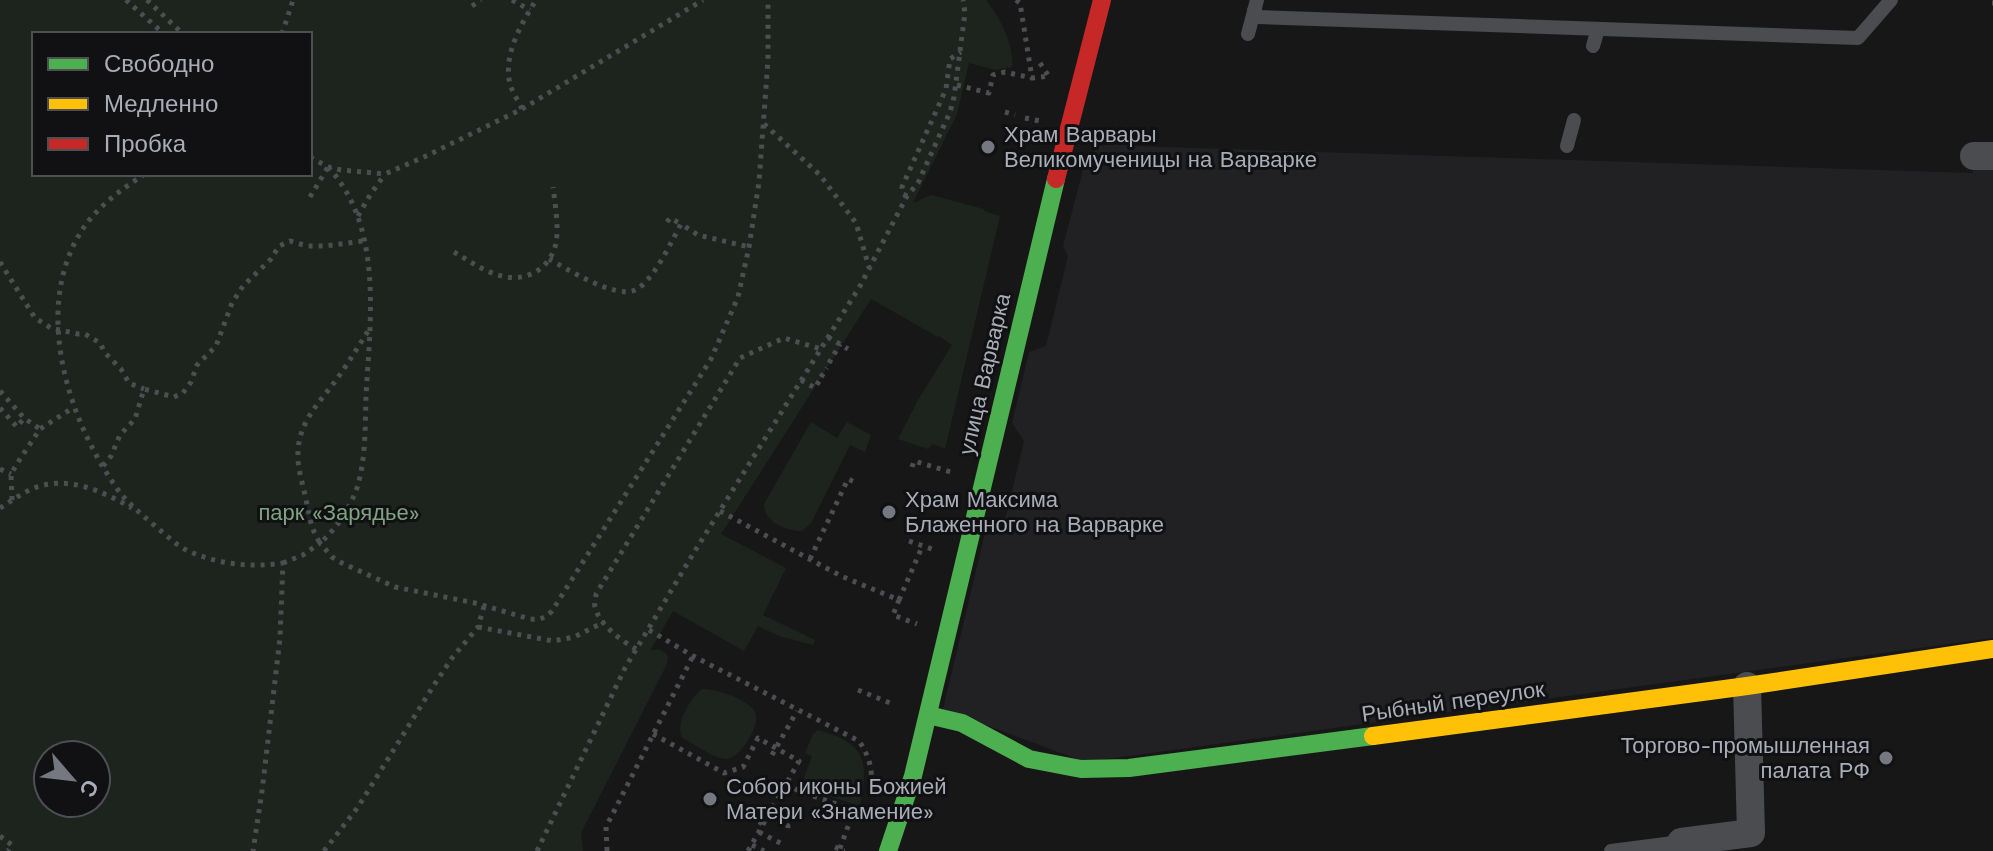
<svg xmlns="http://www.w3.org/2000/svg" width="1993" height="851" font-family="'Work Sans',sans-serif">
<style>
.built{fill:#212123}
.green{fill:#1d241e;fill-rule:evenodd}
.lines{fill:none;stroke-linecap:round;stroke-linejoin:round}
.path{stroke:#4d4e52;stroke-width:5;stroke-dasharray:4 6;stroke-linecap:butt}
.lane{stroke:#4b4c50;stroke-width:14}
.street{stroke:#4b4c50;stroke-width:28}
.fast{stroke:#4caf50;stroke-width:18}
.slow{stroke:#ffc107;stroke-width:18}
.jam{stroke:#c62828;stroke-width:18}
.path-bridge{stroke:#4d4e52;stroke-width:5;stroke-dasharray:4 6;stroke-linecap:butt}
.poi-dot{fill:#757880;stroke:#111113;stroke-width:3}
.labels{text-anchor:middle;stroke-width:6;stroke-linejoin:round;paint-order:stroke}
.poi-label{font-size:22px;fill:#a8adb8;stroke:#111113;text-anchor:start}
.street-label{font-size:22px;fill:#a8adb8;stroke:#111113}
.park-label{font-size:22px;fill:#7fa381;stroke:#111113}
</style>
<rect width="100%" height="100%" fill="#171717"/>
<polygon class="built" points="1109,144 1134,146 1973,173 1973,164 1993,165 1993,638 1085,762 943,709 985,533 1006,516 1024,441 1012,423 1029,352 1046,346 1068,256 1063,246 1085,162 1099,146"/>
<g class="green">
<path d="M0,0H986C1000,18 1014,43 1012,67L996,70L969,63L957,114L913,203L931,195L984,209V211L1000,216L945,449L932,444L928,449L898,439L918,400L952,345L939,336L938,337L871,299L721,534L786,568L763,615L815,640L813,645L779,636L758,626L744,651L673,611L650,651C656,649 662,648 668,656L667,664L581,833L583,851H0ZM34,34H310V174H34ZM48,755H96V803H48Z"/>
<path d="M811,422L837,438L847,422L871,435L865,452L850,445L811,523L802,531C786,531 764,522 764,504Z"/>
<path d="M702,689C715,688 753,700 756,715C759,727 740,758 727,759C716,760 692,743 682,738C675,723 690,699 702,689Z"/>
<path d="M818,730C866,743 869,761 860,806L804,788L802,784L812,756L805,753L813,734Z"/>
</g>
<g class="lines">
<g class="path">
<polyline points="126,0 164,34"/>
<polyline points="147,0 183,34"/>
<polyline points="512,0 530,10"/>
<polyline points="1016,0 1020,3 1032,78 1049,76"/>
<polyline points="1992,3 1993,3"/>
<polyline points="472,6 481,0"/>
<polyline points="282,34 293,0"/>
<polyline points="1040,63 1048,75"/>
<polyline points="957,85 989,93 993,75 1005,72 1032,78"/>
<polyline points="522,109 703,0"/>
<polyline points="1005,112 1015,115"/>
<polyline points="1025,118 1040,121"/>
<polyline points="764,124 820,175 856,223 869,267"/>
<path d="M310,157L328,167L341,170L385,174L424,157L522,109C518,100 510,89 509,79C505,51 522,23 536,0"/>
<path d="M328,167C384,227 370,322 366,396C365,426 366,459 357,488C349,510 337,528 320,543C310,528 309,512 305,495C302,481 297,466 298,452C299,420 322,400 339,376C350,360 360,344 370,328"/>
<path d="M145,174C120,190 94,209 79,235C34,312 68,419 116,487C126,502 140,513 154,525C165,534 176,545 188,551C218,564 251,568 283,563L280,638L262,791L253,851"/>
<polyline points="907,196 903,194 902,187 946,89 950,59 961,52"/>
<polyline points="310,197 328,167"/>
<polyline points="358,216 370,195 385,174"/>
<polyline points="667,222 670,218 681,224"/>
<path d="M454,252C481,268 510,290 540,269C548,263 554,253 556,243C559,226 555,204 553,187"/>
<path d="M549,259C567,269 615,299 635,290C653,282 671,242 681,224L698,235L749,247"/>
<polyline points="0,262 35,318 51,328 78,334 85,334 100,343 105,353 121,369 129,383 144,389"/>
<polyline points="828,337 848,349"/>
<polyline points="829,363 840,344"/>
<polyline points="821,377 827,368"/>
<polyline points="801,380 815,388 819,381"/>
<polyline points="0,391 24,418 40,429"/>
<polyline points="0,408 17,427 24,418"/>
<polyline points="103,466 111,456 120,435 135,419 144,389 174,397 183,393 191,382 197,365 216,346 232,303 243,286 271,259 279,246 290,241 307,246 325,246 363,241"/>
<polyline points="912,467 914,461 954,473"/>
<polyline points="0,469 11,474"/>
<polyline points="12,500 11,474 20,459 40,429 74,407"/>
<path d="M0,508C11,501 22,493 34,488C68,475 102,491 132,508"/>
<polyline points="720,511 841,576 899,600 893,615 917,624"/>
<polyline points="909,541 935,550"/>
<polyline points="810,559 848,479 857,483"/>
<path d="M283,563L303,555L320,543L332,557L342,563L395,587L475,603L530,619C540,620 545,618 552,611L711,359L738,297L749,247L759,182L768,60V0"/>
<polyline points="899,600 922,547"/>
<polyline points="478,627 553,641 574,637 604,622"/>
<path d="M649,630L693,656L859,741C870,757 873,771 871,791"/>
<path d="M636,649C621,640 600,626 595,607C594,603 596,598 596,594L740,358L784,338L821,349"/>
<polyline points="858,690 895,705"/>
<polyline points="653,734 724,773 743,767 758,738 799,761 748,851"/>
<polyline points="772,755 797,711"/>
<polyline points="786,784 801,792 854,810 839,851"/>
<polyline points="769,815 788,826 787,831"/>
<polyline points="750,817 763,824"/>
<polyline points="759,832 784,845"/>
<polyline points="0,836 12,845 8,851"/>
<polyline points="752,845 764,851"/>
<polyline points="324,851 358,807 434,685 452,658 478,627 484,606"/>
<polyline points="537,851 625,668 693,554 860,286 907,196 918,183 950,112 954,97 965,13 963,0"/>
<polyline points="607,851 606,827 693,656"/>
<polyline points="844,851 845,851"/>
</g>
<g class="lane">
<polyline points="1254,11 1259,17 1858,38 1891,0"/>
<polyline points="1248,34 1257,0"/>
<polyline points="1593,46 1598,29"/>
<polyline points="1567,146 1574,120"/>
<polyline points="1611,851 1681,842"/>
</g>
<g class="street">
<polyline points="1974,156 1993,156"/>
<polyline points="1680,851 1681,842 1751,833 1747,686"/>
</g>
<g class="fast">
<polyline points="928,715 962,723 1029,759 1081,769 1129,768 1373,736"/>
<polyline points="888,851 913,776 1056,179"/>
</g>
<polyline class="slow" points="1373,736 1747,686 1993,649"/>
<polyline class="jam" points="1056,179 1102,0"/>
<polyline class="path-bridge" points="835,847 844,851"/>
</g>
<g class="poi-dot">
<circle cx="988" cy="147" r="8"/>
<circle cx="889" cy="512" r="8"/>
<circle cx="1886" cy="758" r="8"/>
<circle cx="710" cy="799" r="8"/>
</g>
<g class="labels">
<g class="poi-label">
<text x="1004" y="142">Храм Варвары<tspan x="1004" dy="25">Великомученицы на Варварке</tspan></text>
<text x="905" y="507">Храм Максима<tspan x="905" dy="25">Блаженного на Варварке</tspan></text>
<text x="1870" y="753" text-anchor="end">Торгово-промышленная<tspan x="1870" dy="25">палата РФ</tspan></text>
<text x="726" y="794">Собор иконы Божией<tspan x="726" dy="25">Матери «Знамение»</tspan></text>
</g>
<g class="street-label">
<text transform="translate(984 374) rotate(-77)" y="8">улица Варварка</text>
<text transform="translate(1453 701) rotate(-8)" y="8">Рыбный переулок</text>
</g>
<g class="park-label">
<text x="339" y="520">парк «Зарядье»</text>
</g>
</g>
<rect x="32" y="32" width="280" height="144" fill="#111113" stroke="#4d4f55" stroke-width="2"/>
<rect x="48" y="58" width="40" height="12" fill="#4caf50" stroke="#4d4f55" stroke-width="2"/>
<text x="104" y="72" font-size="24" fill="#a8adb8">Свободно</text>
<rect x="48" y="98" width="40" height="12" fill="#ffc107" stroke="#4d4f55" stroke-width="2"/>
<text x="104" y="112" font-size="24" fill="#a8adb8">Медленно</text>
<rect x="48" y="138" width="40" height="12" fill="#c62828" stroke="#4d4f55" stroke-width="2"/>
<text x="104" y="152" font-size="24" fill="#a8adb8">Пробка</text>
<g transform="translate(72 779) rotate(118)"><circle r="38" fill="#111113" stroke="#4d4f55" stroke-width="2"/>
<path d="M0-6L14 30L0 20L-14 30Z" fill="#757880"/>
<text y="-12" font-size="22" font-weight="bold" text-anchor="middle" fill="#a8adb8">С</text>
</g>
</svg>
